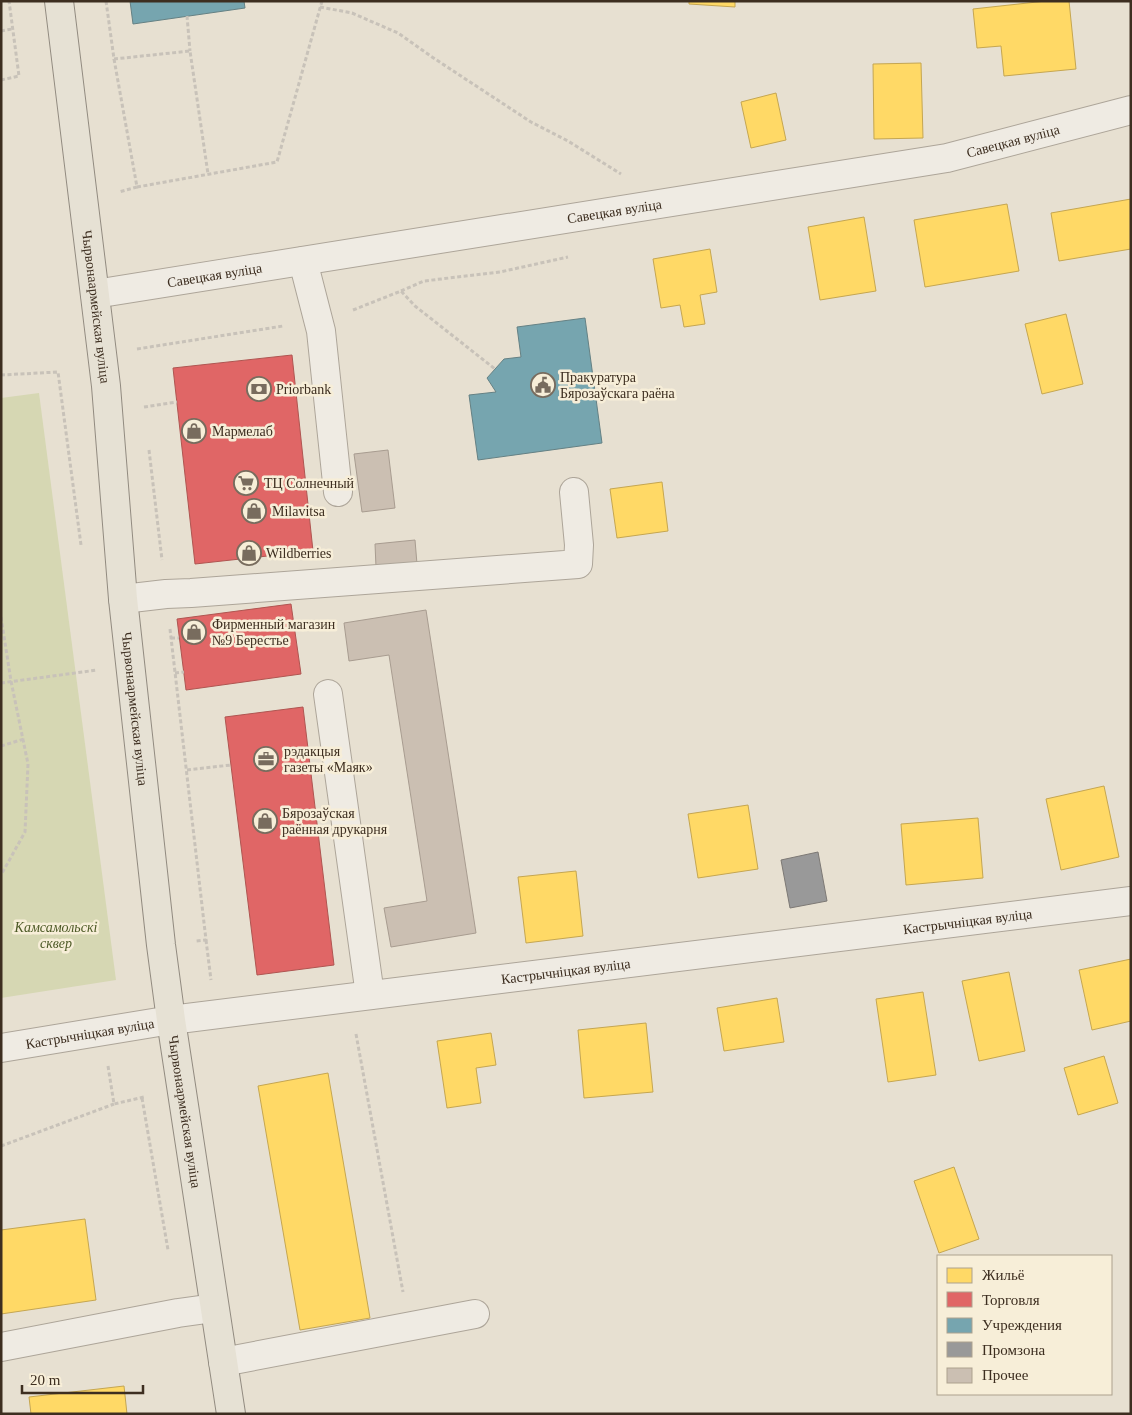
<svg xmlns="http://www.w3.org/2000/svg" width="1132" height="1415" font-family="Georgia,serif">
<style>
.green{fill:#d6d7b3}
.homes{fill:#ffd966;stroke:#c5a651}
.shops{fill:#e06666;stroke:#af5551}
.public{fill:#76a5af;stroke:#658184}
.industry{fill:#999;stroke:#7d7975}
.building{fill:#cbbfb2;stroke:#a89c90}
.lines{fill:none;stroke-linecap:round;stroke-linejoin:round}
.minor-casing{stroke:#ada599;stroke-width:30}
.major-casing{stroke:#928b80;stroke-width:30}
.path{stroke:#c8c2b9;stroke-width:3;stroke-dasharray:4 2.5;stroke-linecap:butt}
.minor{stroke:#efebe3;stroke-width:28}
.major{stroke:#e6e1d4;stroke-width:28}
.labels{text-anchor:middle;stroke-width:5;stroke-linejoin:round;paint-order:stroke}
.street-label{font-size:14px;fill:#3d2e20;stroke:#f7eed8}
.poi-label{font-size:14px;fill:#3d2e20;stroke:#f7eed8;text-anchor:start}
.park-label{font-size:14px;font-style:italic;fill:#4d5a26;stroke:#f7eed8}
</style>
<rect width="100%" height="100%" fill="#e7e0d1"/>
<polygon class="green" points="39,393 116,980 1,998 1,398"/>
<g class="homes">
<polygon points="689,1 735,1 735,7 689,4"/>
<polygon points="1046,1 1069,1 1076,69 1004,76 1001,46 977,48 973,9"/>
<polygon points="921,63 923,138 874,139 873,64"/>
<polygon points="776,93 786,140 751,148 741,102"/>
<polygon points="1131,199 1131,249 1059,261 1051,213"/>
<polygon points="1007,204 1019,271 925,287 914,220"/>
<polygon points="864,217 876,291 820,300 808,227"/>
<polygon points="710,249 717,292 700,295 705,324 684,327 680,305 661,308 653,259"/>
<polygon points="1066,314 1083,384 1042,394 1025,324"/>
<polygon points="662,482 668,531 617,538 610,489"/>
<polygon points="1104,786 1119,857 1061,870 1046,799"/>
<polygon points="748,805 758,869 698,878 688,814"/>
<polygon points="978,818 983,878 906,885 901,824"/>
<polygon points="576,871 583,936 526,943 518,877"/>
<polygon points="1131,959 1131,1021 1092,1030 1079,970"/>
<polygon points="1009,972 1025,1051 979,1061 962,981"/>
<polygon points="923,992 936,1075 888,1082 876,999"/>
<polygon points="777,998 784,1042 724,1051 717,1008"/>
<polygon points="646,1023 653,1092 584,1098 578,1030"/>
<polygon points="491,1033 496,1065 476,1068 481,1103 447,1108 437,1041"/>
<polygon points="1104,1056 1118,1103 1078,1115 1064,1068"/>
<polygon points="328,1073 370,1318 300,1330 258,1086"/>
<polygon points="954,1167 979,1239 939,1253 914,1181"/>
<polygon points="85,1219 96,1300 1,1314 1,1230"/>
<polygon points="124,1386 127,1414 31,1414 29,1397"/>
</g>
<g class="shops">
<polygon points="292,355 313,551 195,564 173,368"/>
<polygon points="291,604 301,674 186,690 177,619"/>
<polygon points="303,707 334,965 257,975 225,717"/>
</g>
<g class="public">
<polygon points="130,1 244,1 245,8 133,24"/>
<polygon points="585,318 602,443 478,460 469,395 496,392 487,378 504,359 521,357 517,327"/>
</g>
<polygon class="industry" points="818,852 827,901 790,908 781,860"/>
<g class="building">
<polygon points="388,450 395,508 362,512 354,454"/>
<polygon points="415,540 417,564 376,567 375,544"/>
<polygon points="426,610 476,933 391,947 384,908 427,901 389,655 349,661 344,623"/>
</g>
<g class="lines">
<defs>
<g id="minor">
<polyline points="303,261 321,331 338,492"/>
<path id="s1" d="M95,294L947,158L1131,110"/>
<polyline points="123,599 166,594 191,593 578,564 579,545 574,492"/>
<polyline points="328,694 370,995"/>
<path id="s2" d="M1,1048L171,1020L1131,901"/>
<polyline points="1,1347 178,1313 214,1308"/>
<polyline points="223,1362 475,1314"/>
</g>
<g id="major">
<path id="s3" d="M59,1L106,386L123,599L161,945L171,1020L231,1414"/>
</g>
</defs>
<use href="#minor" class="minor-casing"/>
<use href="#major" class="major-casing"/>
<g class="path">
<polyline points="106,1 114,59 190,51 208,174"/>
<polyline points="320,7 352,13 398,33 432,57 531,122 568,141 621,174"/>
<polyline points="187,16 190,51"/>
<polyline points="1,31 12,29"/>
<polyline points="114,59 137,187 119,192"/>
<polyline points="1,80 19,76 9,1"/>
<polyline points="137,187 277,162 322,1"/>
<polyline points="401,291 424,281 500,272 568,257"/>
<polyline points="353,310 401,291 415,306 495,369"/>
<polyline points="137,349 283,326"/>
<polyline points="1,375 58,372 81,545"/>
<polyline points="144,407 177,402"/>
<polyline points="149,450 162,560"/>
<polyline points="1,617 11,681 28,764 25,832 1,875"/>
<polyline points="170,629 206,940 196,941"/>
<polyline points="171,638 179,638"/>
<polyline points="175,673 184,672"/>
<polyline points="1,683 97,670"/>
<polyline points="1,746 24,739"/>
<polyline points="187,770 231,765"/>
<polyline points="206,940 211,980"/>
<polyline points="356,1034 403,1292"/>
<polyline points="108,1066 114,1104 144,1097"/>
<polyline points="142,1098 168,1250"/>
<polyline points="1,1146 114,1104"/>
</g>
<use href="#minor" class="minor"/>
<use href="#major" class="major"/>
</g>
<defs>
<symbol id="civic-ring" viewBox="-11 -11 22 22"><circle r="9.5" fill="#f7eed8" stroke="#786c5e" stroke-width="1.5"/><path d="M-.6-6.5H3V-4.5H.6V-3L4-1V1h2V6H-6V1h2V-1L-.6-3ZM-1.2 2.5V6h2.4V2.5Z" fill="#786c5e"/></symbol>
<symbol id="bank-ring" viewBox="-11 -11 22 22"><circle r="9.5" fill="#f7eed8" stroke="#786c5e" stroke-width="1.5"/><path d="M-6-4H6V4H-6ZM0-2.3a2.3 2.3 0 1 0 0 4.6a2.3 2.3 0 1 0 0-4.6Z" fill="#786c5e"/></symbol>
<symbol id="shop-ring" viewBox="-11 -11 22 22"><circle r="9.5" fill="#f7eed8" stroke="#786c5e" stroke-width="1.5"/><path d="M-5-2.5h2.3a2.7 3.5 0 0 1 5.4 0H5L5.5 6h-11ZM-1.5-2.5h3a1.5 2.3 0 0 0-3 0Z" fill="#786c5e"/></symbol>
<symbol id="supermarket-ring" viewBox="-11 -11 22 22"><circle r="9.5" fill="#f7eed8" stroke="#786c5e" stroke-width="1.5"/><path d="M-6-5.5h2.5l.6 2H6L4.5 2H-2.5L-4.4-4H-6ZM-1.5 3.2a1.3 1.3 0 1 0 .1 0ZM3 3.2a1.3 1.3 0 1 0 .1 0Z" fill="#786c5e"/></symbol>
<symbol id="office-ring" viewBox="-11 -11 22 22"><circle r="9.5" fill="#f7eed8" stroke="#786c5e" stroke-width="1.5"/><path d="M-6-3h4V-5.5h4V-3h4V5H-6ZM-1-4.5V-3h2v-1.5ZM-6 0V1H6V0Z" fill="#786c5e"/></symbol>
</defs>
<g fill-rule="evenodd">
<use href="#civic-ring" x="529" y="371" width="28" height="28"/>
<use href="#bank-ring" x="245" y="375" width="28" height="28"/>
<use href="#shop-ring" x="180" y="417" width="28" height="28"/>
<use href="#supermarket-ring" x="232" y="469" width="28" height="28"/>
<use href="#shop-ring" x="240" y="497" width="28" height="28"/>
<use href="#shop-ring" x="235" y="539" width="28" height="28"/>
<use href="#shop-ring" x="180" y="618" width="28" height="28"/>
<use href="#office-ring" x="252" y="745" width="28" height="28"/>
<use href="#shop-ring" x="251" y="807" width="28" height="28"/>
</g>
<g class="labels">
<g class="street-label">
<text dy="5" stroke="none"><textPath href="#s1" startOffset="931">Савецкая вуліца</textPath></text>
<text dy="5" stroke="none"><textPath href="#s1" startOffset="526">Савецкая вуліца</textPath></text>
<text dy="5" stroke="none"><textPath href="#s1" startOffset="121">Савецкая вуліца</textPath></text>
<text dy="5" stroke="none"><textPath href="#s3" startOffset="308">Чырвонаармейская вуліца</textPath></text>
<text dy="5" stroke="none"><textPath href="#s3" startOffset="712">Чырвонаармейская вуліца</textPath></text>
<text dy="5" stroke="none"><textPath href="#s2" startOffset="975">Кастрычніцкая вуліца</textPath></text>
<text dy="5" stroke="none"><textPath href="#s2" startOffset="570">Кастрычніцкая вуліца</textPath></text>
<text dy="5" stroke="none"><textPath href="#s2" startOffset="90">Кастрычніцкая вуліца</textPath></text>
<text dy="5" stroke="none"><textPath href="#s3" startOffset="1118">Чырвонаармейская вуліца</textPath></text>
</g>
<g class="poi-label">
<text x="560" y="382">Пракуратура<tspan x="560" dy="16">Бярозаўскага раёна</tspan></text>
<text x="276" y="394">Priorbank</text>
<text x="212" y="436">Мармелаб</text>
<text x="264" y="488">ТЦ Солнечный</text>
<text x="272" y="516">Milavitsa</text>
<text x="266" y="558">Wildberries</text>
<text x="212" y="629">Фирменный магазин<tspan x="212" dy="16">№9 Берестье</tspan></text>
<text x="284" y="756">рэдакцыя<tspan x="284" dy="16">газеты «Маяк»</tspan></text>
<text x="282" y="818">Бярозаўская<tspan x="282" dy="16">раённая друкарня</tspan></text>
</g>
<g class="park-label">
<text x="56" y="932">Камсамольскі<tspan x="56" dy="16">сквер</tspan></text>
</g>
</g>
<rect width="1132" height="1415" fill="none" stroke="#3d2e20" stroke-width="5"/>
<rect x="937" y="1255" width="175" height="140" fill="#f7eed8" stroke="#ada18e"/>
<rect x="947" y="1268" width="25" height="15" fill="#ffd966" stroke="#ada18e"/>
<text x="982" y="1280" font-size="15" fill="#3d2e20">Жильё</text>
<rect x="947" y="1292" width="25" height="15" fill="#e06666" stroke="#ada18e"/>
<text x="982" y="1305" font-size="15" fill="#3d2e20">Торговля</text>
<rect x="947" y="1318" width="25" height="15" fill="#76a5af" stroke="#ada18e"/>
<text x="982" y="1330" font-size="15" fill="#3d2e20">Учреждения</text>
<rect x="947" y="1342" width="25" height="15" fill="#999999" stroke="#ada18e"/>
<text x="982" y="1355" font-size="15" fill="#3d2e20">Промзона</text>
<rect x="947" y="1368" width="25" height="15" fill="#cbbfb2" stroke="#ada18e"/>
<text x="982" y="1380" font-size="15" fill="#3d2e20">Прочее</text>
<path d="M22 1385v8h121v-8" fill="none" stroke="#3d2e20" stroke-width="2.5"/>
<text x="30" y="1385" font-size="15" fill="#3d2e20" stroke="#f7eed8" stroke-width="4" paint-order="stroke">20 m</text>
</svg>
